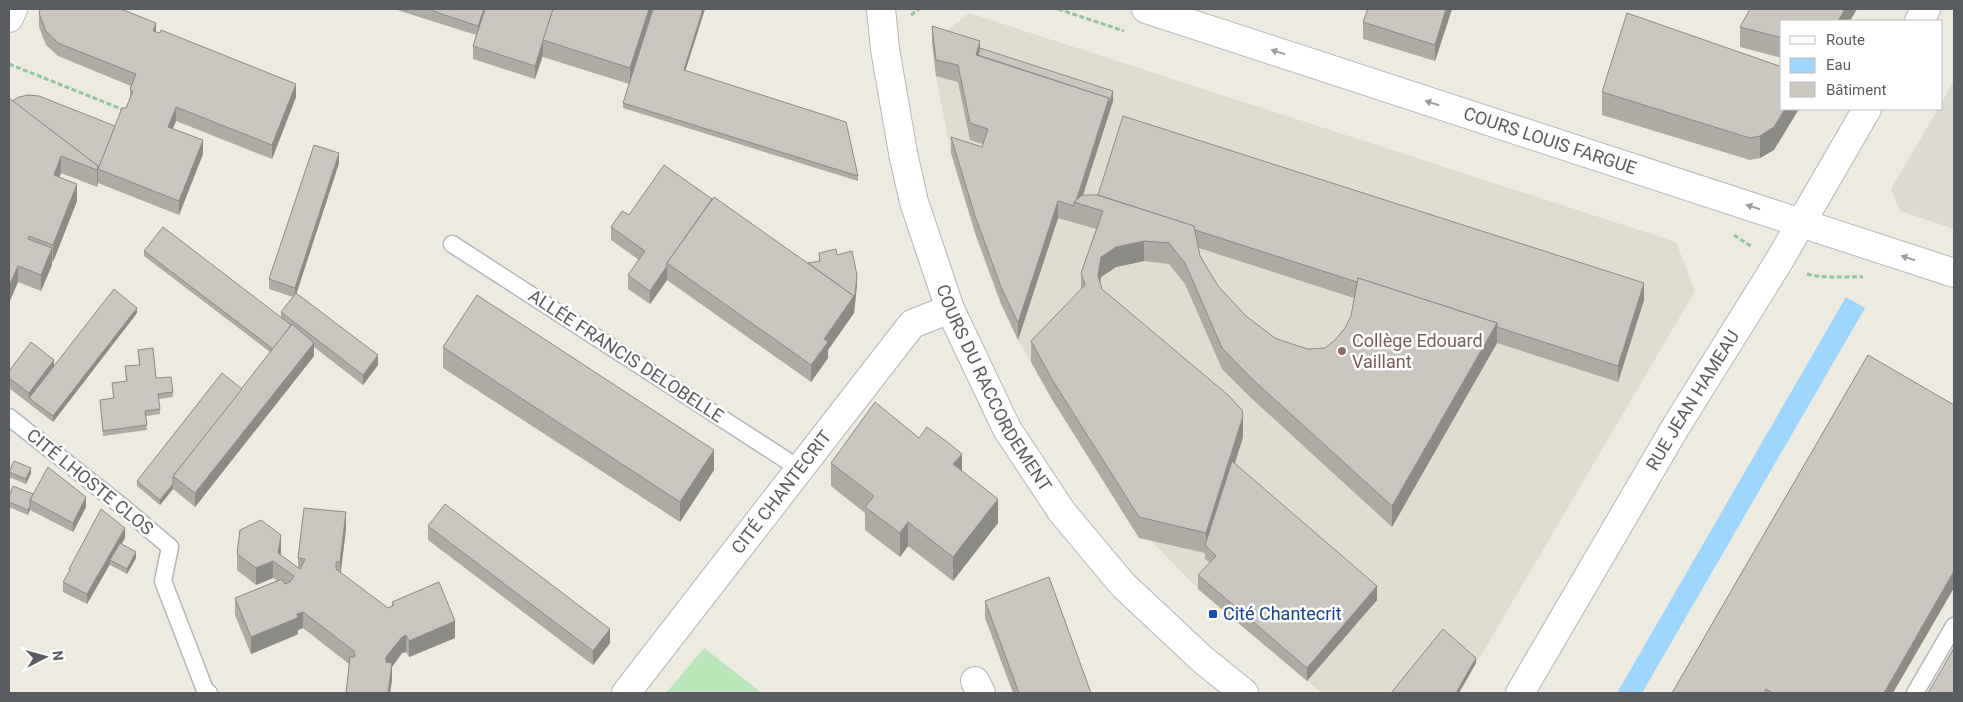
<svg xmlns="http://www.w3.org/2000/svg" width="1963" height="702" font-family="Roboto,sans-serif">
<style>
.industrial{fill:#dddbd4}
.education{fill:#dfdcd0}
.green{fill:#bbe6ba}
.water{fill:#9dd6ff}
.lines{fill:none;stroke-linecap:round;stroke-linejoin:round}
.service-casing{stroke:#b3b7bc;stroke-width:19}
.minor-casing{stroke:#b3b7bc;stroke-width:30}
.tertiary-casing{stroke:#b3b7bc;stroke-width:30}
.secondary-casing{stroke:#b6bac0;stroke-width:30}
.path{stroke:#91c59f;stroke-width:3;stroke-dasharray:5 2.5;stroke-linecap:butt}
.service{stroke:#fff;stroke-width:16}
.minor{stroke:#fff;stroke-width:28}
.tertiary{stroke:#fff;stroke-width:28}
.secondary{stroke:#fff;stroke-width:28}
.wall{fill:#aeaaa4;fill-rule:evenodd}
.shaded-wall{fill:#8d8b86}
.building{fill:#cac6bf;stroke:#8d8b86}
.oneway{fill:#9b9ea1}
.education-dot{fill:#8d6e63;stroke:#fff;stroke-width:2}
.transit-dot{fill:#1a4fb4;stroke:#fff;stroke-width:2}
.labels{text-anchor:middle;stroke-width:5;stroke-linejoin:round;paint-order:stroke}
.street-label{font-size:18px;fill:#595d62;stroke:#fff}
.education-label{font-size:18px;fill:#785e54;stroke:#fff;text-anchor:start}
.transit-label{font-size:18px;fill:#164399;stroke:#fff;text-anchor:start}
</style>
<rect width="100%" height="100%" fill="#edeae0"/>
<polygon class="industrial" points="1954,80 1954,229 1900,211 1891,189 1938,109 1942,109 1942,102"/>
<polygon class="education" points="969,13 1676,242 1695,291 1459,693 1322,693 1198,589 1145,534 1053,401 1018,340 994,286 975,233 951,154 936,76 932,43"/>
<polygon class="green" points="704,648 762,693 666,693"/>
<polygon class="water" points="1846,297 1865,308 1642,693 1617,693"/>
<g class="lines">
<defs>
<g id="service">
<polyline points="452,244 800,469"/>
<polyline points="9,417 124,508 170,547 163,581 205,690 209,693"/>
<polyline points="1915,693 1954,626"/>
</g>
<g id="minor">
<polyline points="9,18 13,9"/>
<polyline points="975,681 981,693"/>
<path id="s1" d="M626,693L912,324L950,309"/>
</g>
<g id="tertiary">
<path id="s2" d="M881,9L885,49L903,153L914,202L950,309L1007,429L1062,512L1123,585L1202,659L1244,693"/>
<polyline points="1919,21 1926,9"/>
<path id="s3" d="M1520,693L1675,428L1779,261L1867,109"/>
</g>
<g id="secondary">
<path id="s4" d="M1146,9L1954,273"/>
</g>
</defs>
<use href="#service" class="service-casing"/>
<use href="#minor" class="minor-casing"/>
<use href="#tertiary" class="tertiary-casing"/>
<use href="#secondary" class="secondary-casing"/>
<g class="path">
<polyline points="1058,9 1124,31"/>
<polyline points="911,15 919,9"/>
<polyline points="9,64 124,110"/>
<polyline points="1734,235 1752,247"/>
<path d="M1807,274C1824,279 1845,276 1863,277"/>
</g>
<use href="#service" class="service"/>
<use href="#minor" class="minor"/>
<use href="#tertiary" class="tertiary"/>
<use href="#secondary" class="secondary"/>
</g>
<g class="wall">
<polygon points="394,9 705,9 685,71 858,176 858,181 623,108 623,103 629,84 543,57 543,55 535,79 473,59 473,46 476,35"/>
<polygon points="1452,9 1435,61 1363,39 1363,22"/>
<polygon points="125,11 156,32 296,97 272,159 176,121 173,128 203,154 179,215 98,183 97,187 61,173 59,177 77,201 53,262 52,261 52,265 41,291 18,282 9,303 9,98 12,101 115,126 126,108 130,97 130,89 131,86 58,56 46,45 39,27 39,13"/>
<polygon points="1782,21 1782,58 1740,47 1740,27"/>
<path d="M932,26L980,48L1113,101L1083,195L1644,300L1618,382L1497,343L1392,527L1250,397L1222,369L1185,284L1169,264L1144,261L1116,267L1101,277L1100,282L1102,289L1243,437L1235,463L1377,600L1307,681L1198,589V575L1210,563L1205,559V553L1139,538L1053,401L1031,362V341L1081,290V273L1096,229L1058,218L1018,340L1001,304L975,233L951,153V137L982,147L983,144L970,140L958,82L936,76L932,43ZM1199,248L1354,298L1351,316L1345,328L1335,340L1325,348L1308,349L1292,344L1275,338L1246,316L1218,286L1200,256Z"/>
<polygon points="1782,67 1774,150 1760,158 1750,160 1602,115 1602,92"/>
<polygon points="339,163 296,294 378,365 363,385 314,347 314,356 195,507 173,489 160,505 137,486 137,481 242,389 270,352 144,256 144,251 281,317 281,312 293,297 269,289 269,279"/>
<polygon points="712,199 808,263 819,261 819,253 837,255 857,285 854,313 828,350 828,358 811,382 667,280 650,304 628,289 628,275 639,260 611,240 611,227 629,215"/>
<polygon points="137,313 53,422 9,388 9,371 54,366"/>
<polygon points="443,347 714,470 680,522 443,368"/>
<polygon points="138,350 156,378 173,392 173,397 159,399 160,414 146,416 147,430 103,436 100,400 113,398 112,383 126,381 125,366 139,365"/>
<polygon points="1868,355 1893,693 1672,693"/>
<polygon points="831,463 962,471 998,523 953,581 908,546 900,557 865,530 865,513 831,486"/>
<polygon points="9,472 31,473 26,484 9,477"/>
<polygon points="33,494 86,507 73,532 30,510 28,515 9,507 9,497"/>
<polygon points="428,526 610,643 593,665 428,540"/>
<polygon points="346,529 340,573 388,608 392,606 392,602 455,638 409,657 406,652 402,653 392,667 392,680 390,693 346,693 349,664 303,628 298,630 298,634 297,635 251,654 235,615 235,598 277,581 273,578 256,585 237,570 237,554 281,552 280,555 298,568 298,558"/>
<polygon points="125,538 121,544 136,558 127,574 110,565 110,564 87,604 63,592 63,582 69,572 69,569"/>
<polygon points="985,601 1091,693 1013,693 985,618"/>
</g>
<g class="shaded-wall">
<polygon points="484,9 487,9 478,36 478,26"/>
<polygon points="649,9 655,9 630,85 630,68"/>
<polygon points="703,9 705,9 684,75 684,70"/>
<polygon points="1446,9 1452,9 1435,61 1435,45"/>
<polygon points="1845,9 1857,9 1850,21 1838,21"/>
<polygon points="156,23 156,37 153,31"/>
<polygon points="980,41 980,58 976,55"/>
<polygon points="543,42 543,55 535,79 535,66"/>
<polygon points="296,84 296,97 272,159 272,145"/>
<polygon points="1113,91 1113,101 1080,204 1076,203 1109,98"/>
<polygon points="176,107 176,121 168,140 168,127"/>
<polygon points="1785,109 1799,109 1774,150 1760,158 1760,136"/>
<polygon points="203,140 203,154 179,215 179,201"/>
<polygon points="339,153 339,163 295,298 295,288"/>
<polygon points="61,156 61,173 54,192 54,175"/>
<polygon points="98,166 98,183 97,187 97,170"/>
<polygon points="77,184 77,201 53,262 53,245"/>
<polygon points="1058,201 1058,218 1018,340 1018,323"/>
<polygon points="1144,241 1144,261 1116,267 1101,277 1098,296 1098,276 1101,257 1116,247"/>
<polygon points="52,248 52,265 41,291 41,275"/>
<polygon points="18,266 18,282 9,303 9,286"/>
<polygon points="667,266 667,280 650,304 650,291"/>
<polygon points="857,275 857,285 854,313 854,303"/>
<polygon points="1644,283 1644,300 1618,382 1618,366"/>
<polygon points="854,296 854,313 828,350 828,358 811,382 811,365 824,339"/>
<polygon points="137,308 137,313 53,422 53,416"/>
<polygon points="1497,323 1497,343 1392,527 1392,506"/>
<polygon points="314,343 314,356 195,507 195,493"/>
<polygon points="378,355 378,365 363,385 363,375"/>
<polygon points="54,360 54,370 29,398 29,403 29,393"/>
<polygon points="1243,416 1243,437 1208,548 1206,547 1206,533"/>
<polygon points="714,450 714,470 680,522 680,502"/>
<polygon points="962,454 962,477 953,464"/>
<polygon points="31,468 31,473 26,484 26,479"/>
<polygon points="173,484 173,489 160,505 160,500"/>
<polygon points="86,497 86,507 73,532 73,523"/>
<polygon points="998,499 998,523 953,581 953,557"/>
<polygon points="30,506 30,510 28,515 28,510"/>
<polygon points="346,512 346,529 340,579 340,562"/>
<polygon points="908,522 908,546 900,557 900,533"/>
<polygon points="125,528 125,538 112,561 110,560 110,564 87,604 87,594"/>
<polygon points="281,535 281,552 279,565 278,553"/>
<polygon points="136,552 136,558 127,574 127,569"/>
<polygon points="273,561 273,578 256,585 256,568"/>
<polygon points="1954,571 1954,588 1893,693 1884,693"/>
<polygon points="1377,586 1377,600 1307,681 1307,668"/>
<polygon points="303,612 303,628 298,630 298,634 251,654 251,637"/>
<polygon points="455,621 455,638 409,657 409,641"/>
<polygon points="610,629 610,643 593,665 593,651"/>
<polygon points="406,635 406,652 402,653 392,667 392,680 390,693 388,693 386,662 386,657 402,637"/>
<polygon points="1476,658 1476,663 1459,693 1456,693"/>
</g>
<g class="building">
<polygon points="40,9 121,9 156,23 153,31 160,33 161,30 296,84 272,145 176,107 168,127 203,140 179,201 98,169 122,108 126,108 133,91 130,89 136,74 58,43 46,31 39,13"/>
<polygon points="433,9 484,9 478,26 433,11"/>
<polygon points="485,9 553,9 535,66 473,46"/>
<polygon points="553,9 649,9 630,68 543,40"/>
<polygon points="653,9 703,9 684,70 846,122 858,176 623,103"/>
<polygon points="1368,9 1446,9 1435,45 1363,22"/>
<polygon points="1750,9 1845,9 1838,21 1782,21 1782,38 1740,27"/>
<polygon points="1627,13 1782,67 1782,109 1785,109 1774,127 1760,136 1750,138 1602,92"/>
<polygon points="932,26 980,41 976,55 1109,98 1076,201 1074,202 1074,206 1058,201 1018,323 1001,287 975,216 951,137 982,147 988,129 970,123 958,65 936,60"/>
<polygon points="980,48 1113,91 1109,105 1109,98 978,55"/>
<polygon points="28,95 39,96 115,126 98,169 98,166 12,101 19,97"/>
<polygon points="9,98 98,166 97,170 61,156 54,175 77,184 53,245 29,236 28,239 52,248 41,275 18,266 9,286"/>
<polygon points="1123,116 1644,283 1618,366 1497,327 1497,323 1358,278 1357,282 1195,230 1194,226 1098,195"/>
<polygon points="314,145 339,153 295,288 269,279"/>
<polygon points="664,165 712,199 667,263 667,266 650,291 628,275 645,251 611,227 622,211 629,215"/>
<polygon points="1082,195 1097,195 1194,226 1200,256 1218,286 1246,316 1275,338 1292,344 1308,349 1325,348 1335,340 1345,328 1351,316 1358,278 1497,323 1392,506 1250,377 1222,348 1185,263 1169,243 1144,241 1116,247 1101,257 1098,276 1102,289 1228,395 1242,410 1243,416 1206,533 1139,517 1053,381 1031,341 1085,285 1081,273 1103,211 1074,202"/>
<polygon points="714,197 854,296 824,339 828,342 811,365 667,263"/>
<polygon points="163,227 291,325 273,349 144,251"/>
<polygon points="836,249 837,255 852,251 857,275 854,303 854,296 808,263 820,261 819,253"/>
<polygon points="114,289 137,308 53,416 29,398"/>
<polygon points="296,293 378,355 363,375 281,312"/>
<polygon points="477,295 714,450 680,502 443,347"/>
<polygon points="292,324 314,343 195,493 173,476"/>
<polygon points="31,342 54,360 29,393 9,378 9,371"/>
<polygon points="153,348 156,378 171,377 173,392 158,394 160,409 145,411 147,425 103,431 100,400 114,398 112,383 127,381 125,366 140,365 138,350"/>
<polygon points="1868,355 1954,405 1954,571 1884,693 1773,693 1766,689 1764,693 1672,693"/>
<polygon points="222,373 242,389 173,476 173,484 160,500 137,481"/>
<polygon points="875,402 919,438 927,427 950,444 962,454 953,464 998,499 953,557 908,522 900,533 877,516 865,507 874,496 831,463"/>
<polygon points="14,461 31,468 26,479 9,472"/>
<polygon points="1232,461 1377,586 1307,668 1198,575 1216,556 1205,545"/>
<polygon points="48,467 86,497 73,523 30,500"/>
<polygon points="13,486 33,494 30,500 30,506 28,510 9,502 9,497"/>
<polygon points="445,504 610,629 593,651 428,526"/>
<polygon points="304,508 346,512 340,562 336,562 336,569 388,608 394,605 392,602 439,582 455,621 409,641 406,635 402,637 386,657 386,662 392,663 388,693 346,693 350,657 355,657 354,651 303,612 297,614 298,617 297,618 251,637 235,598 282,579 285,584 290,582 294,576 273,561 256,568 237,554 240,530 261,520 281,535 278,553 300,569 305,559 298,558"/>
<polygon points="101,509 125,528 87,594 63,582 70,570 69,569"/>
<polygon points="120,543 136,552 127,569 110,560"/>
<polygon points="1049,577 1091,693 1019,693 985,601"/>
<polygon points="1443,629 1476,658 1456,693 1391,693"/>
<polygon points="1954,648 1954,693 1928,693"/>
</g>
<defs><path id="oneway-solid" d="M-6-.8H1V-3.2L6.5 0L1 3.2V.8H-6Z" transform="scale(1.25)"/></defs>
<g class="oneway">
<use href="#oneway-solid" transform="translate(1278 52) rotate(-162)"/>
<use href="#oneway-solid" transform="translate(1432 103) rotate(-162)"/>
<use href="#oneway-solid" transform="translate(1753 207) rotate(-162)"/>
<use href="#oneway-solid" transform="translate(1908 258) rotate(-162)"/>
</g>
<circle class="education-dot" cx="1342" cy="351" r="5"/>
<rect class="transit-dot" x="1208" y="609" width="10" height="10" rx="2.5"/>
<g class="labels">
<g class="street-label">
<text dy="6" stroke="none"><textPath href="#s4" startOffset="425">COURS LOUIS FARGUE</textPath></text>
<text transform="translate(626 356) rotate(33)" y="6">ALLÉE FRANCIS DELOBELLE</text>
<text dy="6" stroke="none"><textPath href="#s2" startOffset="399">COURS DU RACCORDEMENT</textPath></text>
<text dy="6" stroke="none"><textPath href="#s3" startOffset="340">RUE JEAN HAMEAU</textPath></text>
<text transform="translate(90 482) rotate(39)" y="6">CITÉ LHOSTE CLOS</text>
<text dy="6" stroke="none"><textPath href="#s1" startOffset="254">CITÉ CHANTECRIT</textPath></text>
</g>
<g class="education-label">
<text x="1352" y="347">Collège Edouard<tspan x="1352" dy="21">Vaillant</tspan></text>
</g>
<g class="transit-label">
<text x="1223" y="620">Cité Chantecrit</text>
</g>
</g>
<rect width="1963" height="702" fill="none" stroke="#595d62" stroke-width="20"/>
<rect x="1780" y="20" width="162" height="90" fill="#ffffff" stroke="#bdbec0"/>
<rect x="1790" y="36" width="25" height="8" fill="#ffffff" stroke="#bdbec0"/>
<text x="1826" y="45" font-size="15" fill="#595d62">Route</text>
<rect x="1790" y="58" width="25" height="15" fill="#9dd6ff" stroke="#bdbec0"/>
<text x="1826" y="70" font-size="15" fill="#595d62">Eau</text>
<rect x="1790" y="82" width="25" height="15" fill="#cac6bf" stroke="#bdbec0"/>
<text x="1826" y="95" font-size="15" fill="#595d62">Bâtiment</text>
<g transform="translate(45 657) rotate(84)" stroke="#ffffff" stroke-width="4" paint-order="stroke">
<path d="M0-4L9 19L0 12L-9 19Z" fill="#595d62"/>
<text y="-8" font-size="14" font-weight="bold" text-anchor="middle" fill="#595d62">N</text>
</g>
</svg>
